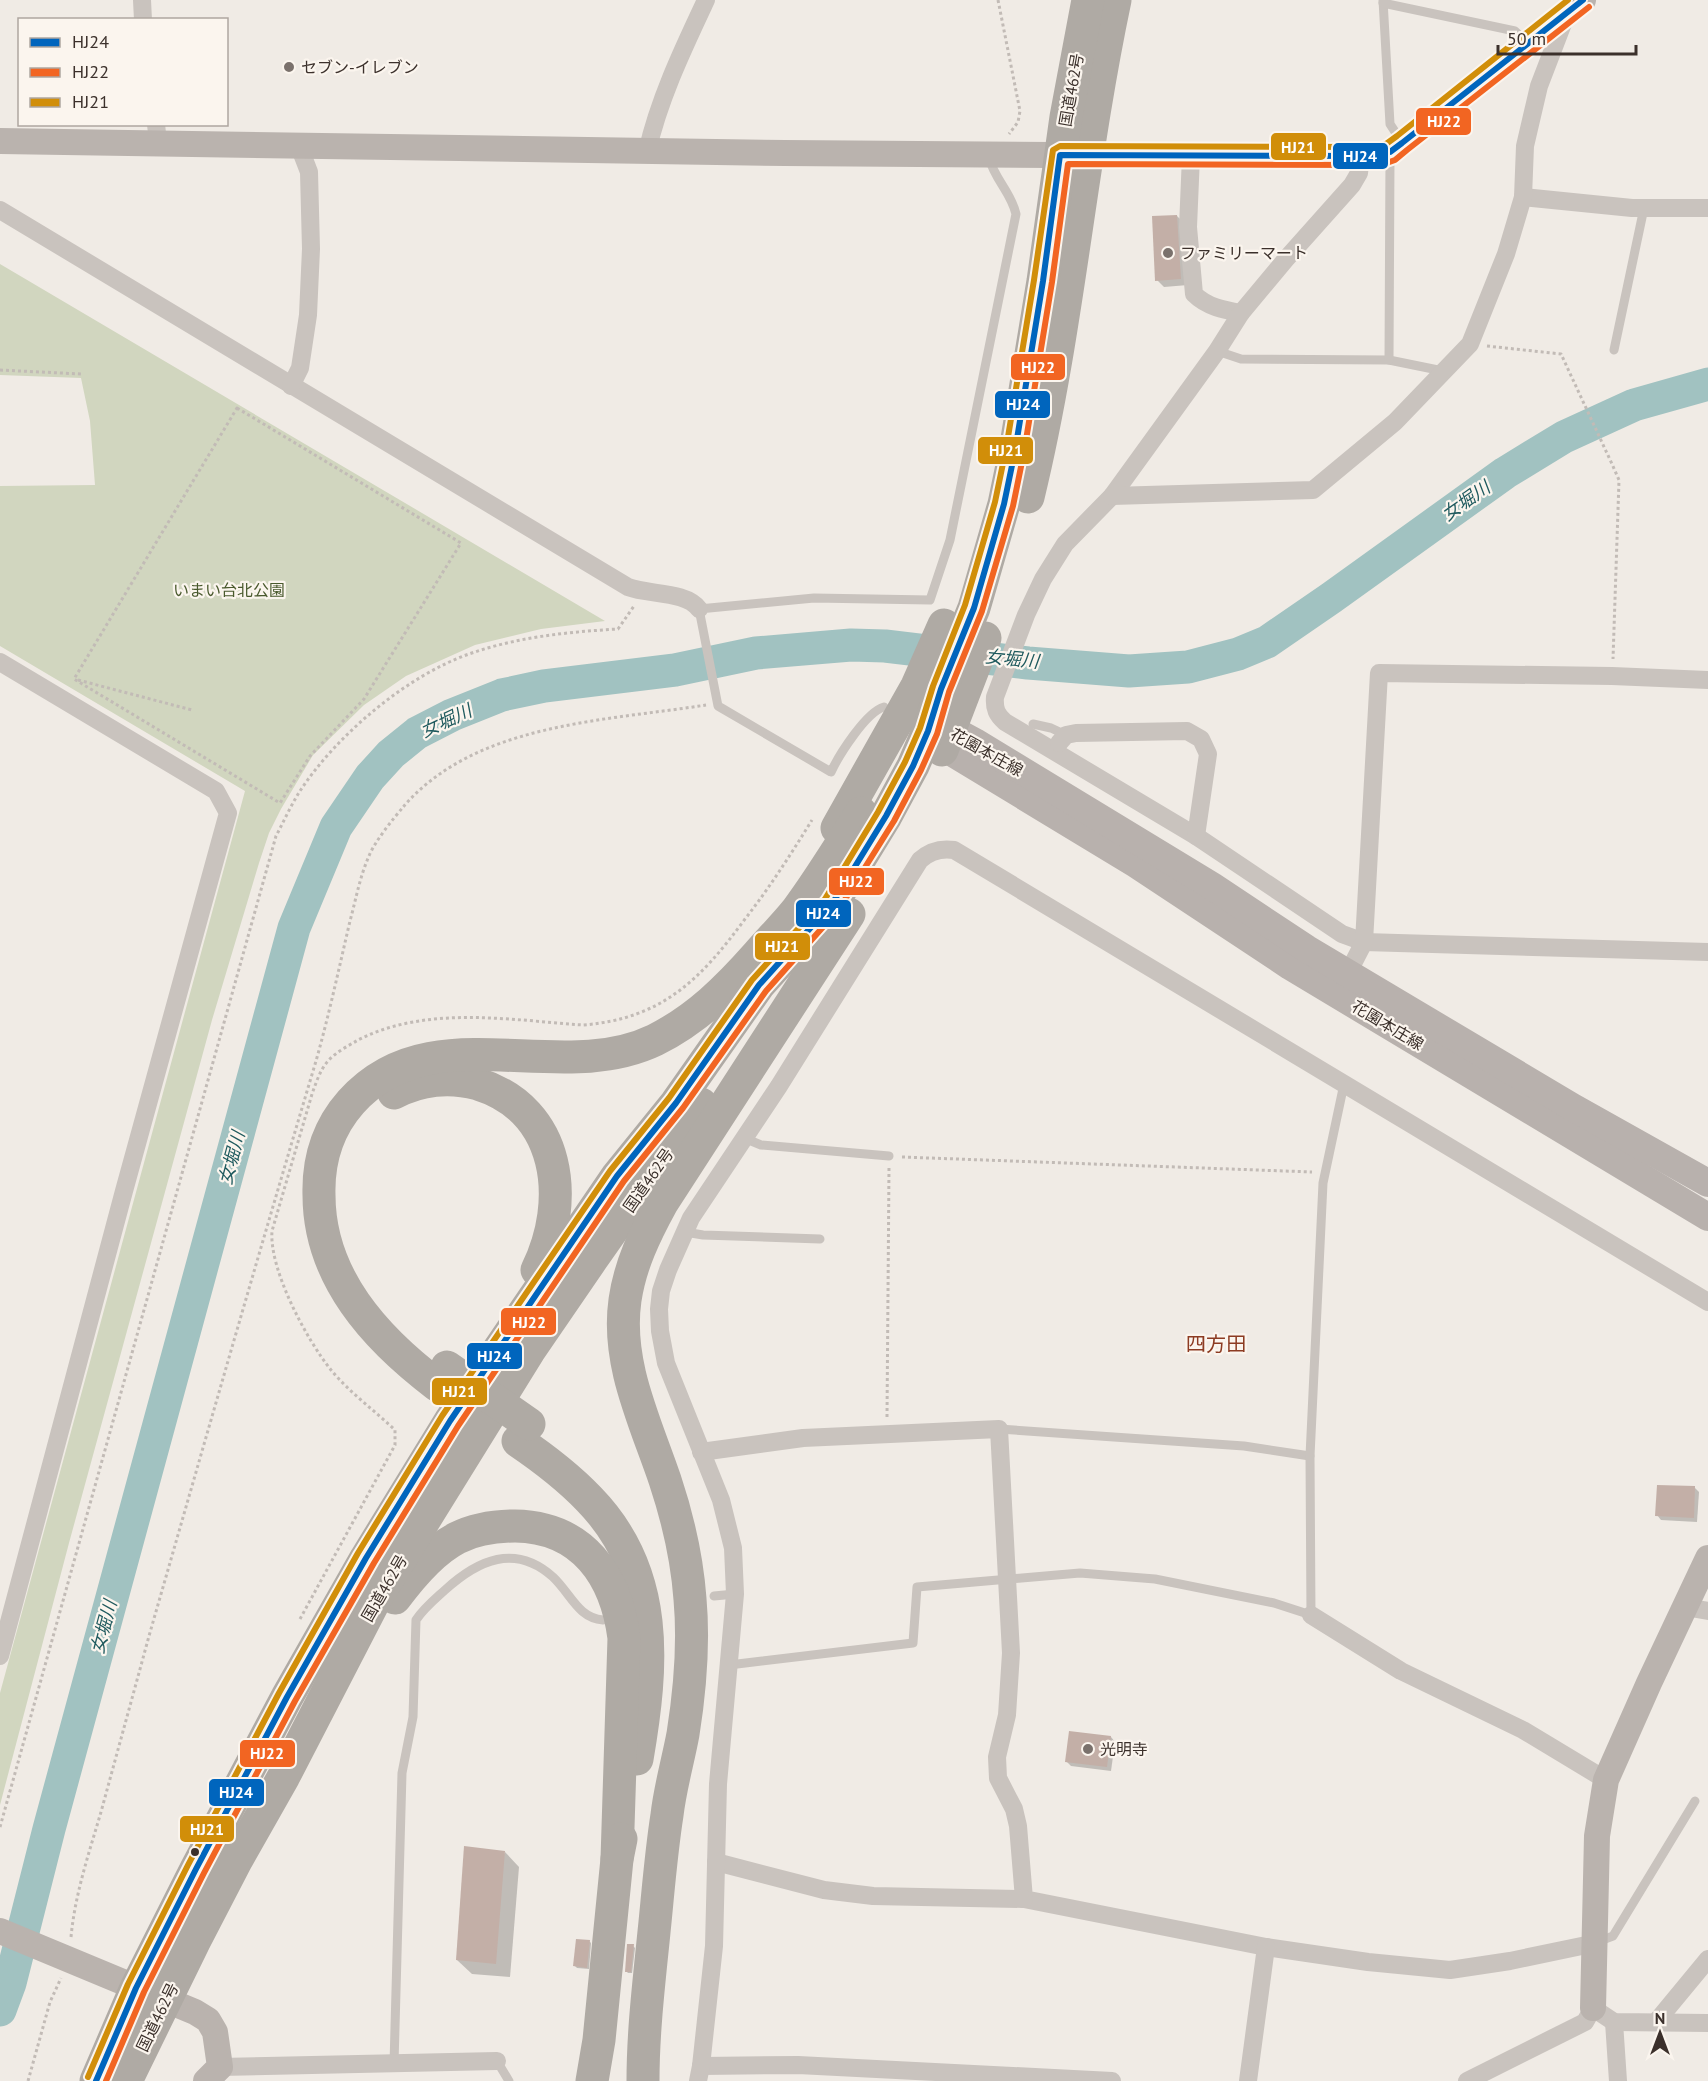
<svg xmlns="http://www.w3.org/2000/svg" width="1708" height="2081" font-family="'PT Sans','Noto Sans JP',sans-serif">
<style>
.green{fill:#d1d6bf}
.shadow{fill:#0003}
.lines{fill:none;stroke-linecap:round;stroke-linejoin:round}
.river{stroke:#a1c2c1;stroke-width:33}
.building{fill:#c3afa7}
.path{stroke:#c2bbb6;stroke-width:3;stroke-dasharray:3 3;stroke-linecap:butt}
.lane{stroke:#c9c3be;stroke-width:9}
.street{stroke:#c9c3be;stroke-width:18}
.secondary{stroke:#bab3ae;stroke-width:26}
.primary{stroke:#b8b1ad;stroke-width:28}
.highway{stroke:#afaaa4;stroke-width:33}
.highway-bridge{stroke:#afaaa4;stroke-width:33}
.bus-1-casing{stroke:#fbf5ee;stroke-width:10}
.bus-2-casing{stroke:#fbf5ee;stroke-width:10}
.bus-3-casing{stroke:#fbf5ee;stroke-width:10}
.bus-1{stroke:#0065bd;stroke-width:6}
.bus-2{stroke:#f26522;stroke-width:6}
.bus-3{stroke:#d18e09;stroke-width:6}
.poi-dot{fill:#7a716c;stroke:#fbf5ee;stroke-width:2}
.bus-dot{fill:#3b302b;stroke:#fbf5ee;stroke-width:2}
.labels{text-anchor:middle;stroke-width:4.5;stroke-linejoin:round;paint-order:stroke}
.poi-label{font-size:16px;fill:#3b302b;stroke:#fbf5ee;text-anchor:start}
.street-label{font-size:16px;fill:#3b302b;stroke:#fbf5ee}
.park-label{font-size:16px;fill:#4a5a2e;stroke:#fbf5ee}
.water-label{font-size:18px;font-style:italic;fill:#1f5a5e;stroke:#fbf5ee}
.quarter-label{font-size:20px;fill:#8c3b22;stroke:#fbf5ee}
.line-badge{stroke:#fbf5ee;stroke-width:2}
.badge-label{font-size:16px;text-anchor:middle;font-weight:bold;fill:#fff}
</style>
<rect width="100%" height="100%" fill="#f0ebe5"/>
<polygon class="green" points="0,264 605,621 541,629 475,645 406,676 364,705 313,755 281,809 269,833 259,863 212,1020 69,1543 0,1805 0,1693 245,791 0,646 0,486 95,485 90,421 81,378 0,375"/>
<g class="shadow">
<polygon points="1177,216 1184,223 1188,285 1164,287 1157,280"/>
<polygon points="1695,1488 1699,1492 1697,1522 1661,1520 1657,1515"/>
<polygon points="1111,1737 1115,1742 1111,1771 1071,1766 1067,1762"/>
<polygon points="505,1852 519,1867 510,1977 472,1974 457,1960"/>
<polygon points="589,1941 591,1943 589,1969 577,1968 575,1966"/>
<polygon points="633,1946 635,1948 632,1973 628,1973 626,1971"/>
</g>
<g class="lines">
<polyline class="river" points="0,2010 10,1983 49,1829 294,928 336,827 370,777 391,754 417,733 452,715 502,695 544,686 675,670 756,653 851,645 885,646 1028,663 1129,671 1188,667 1238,654 1267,642 1331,598 1505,473 1564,437 1634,405 1708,384"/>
</g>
<g class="building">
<polygon points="1177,215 1181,279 1155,281 1152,216"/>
<polygon points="1657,1485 1695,1486 1694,1518 1655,1516"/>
<polygon points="1069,1731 1111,1736 1107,1767 1065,1762"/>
<polygon points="464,1846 505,1851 496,1964 456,1960"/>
<polygon points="576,1939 590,1940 587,1968 573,1966"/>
<polygon points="627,1944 634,1944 631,1972 625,1972"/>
</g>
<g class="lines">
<g class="path">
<polyline points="998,0 1020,111 1018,122 1009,134"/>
<polyline points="1487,346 1561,354 1612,464 1619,480 1613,659"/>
<polyline points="0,370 81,374"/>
<polygon points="237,408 461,543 364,699 310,756 280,803 74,679"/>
<polyline points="78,680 192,710"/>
<polyline points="902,1157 1312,1172"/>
<polyline points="887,1417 889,1168"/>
<path d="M300,1619L395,1445V1430C374,1410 349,1392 331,1370C307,1340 269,1270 272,1231L312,1094C316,1083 320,1070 328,1061C336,1052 348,1046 358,1040C427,1005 509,1020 583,1025C662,1019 701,979 745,919C770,887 791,854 812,820"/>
<path d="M0,1827L276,836C284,821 291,805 300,791C336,736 406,676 469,654C517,637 567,632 618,629L634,606"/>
<path d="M71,1937C75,1894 89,1853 101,1812C117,1753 133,1695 149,1636C204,1444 259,1252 316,1061C329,1015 339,968 350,921C356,899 360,876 369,856C375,841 393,819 404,806C476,723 605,721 706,705"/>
<polyline points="28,2081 50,2002 61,1978"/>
</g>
<g class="lane">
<polyline points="1383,0 1390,124 1401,141"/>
<polyline points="1383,3 1515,31 1526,41"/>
<polyline points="1614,350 1644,208"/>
<polyline points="1217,351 1241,359 1389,360 1443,371"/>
<polyline points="1389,360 1390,156"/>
<path d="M884,707C866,712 839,755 831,772L718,706L699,609L814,598L930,600L950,540L1016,214C1011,192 995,180 989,158"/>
<polyline points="1033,724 1051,728 1066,735"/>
<polyline points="744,1138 761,1145 889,1156"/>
<polyline points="685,1232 703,1235 820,1239"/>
<polyline points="999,1429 1244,1446 1310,1456"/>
<polyline points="714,1596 735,1594"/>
<polyline points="729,1665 913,1643 917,1587 1080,1573 1155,1579 1274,1603 1311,1615 1310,1456 1323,1183 1344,1084"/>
<polyline points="1597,1942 1613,1936 1695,1801"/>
<polyline points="497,2061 509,2081"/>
<path d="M394,2064L402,1773L413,1717L416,1620C424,1608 434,1600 445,1590C478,1560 515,1543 553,1577C571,1594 578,1618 603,1620"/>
</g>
<g class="street">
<polyline points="142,0 143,20"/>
<polyline points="156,124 158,143"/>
<path d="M647,152C659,99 683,49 706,0"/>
<path d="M1191,156L1188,227L1194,294C1207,307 1224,310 1241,313"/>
<path d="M1361,156L1359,173L1352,185L1286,259L1241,313L1217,351L1112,496L1065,544L1043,579L1026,615L995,697C994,709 997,715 1005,722L1196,836L1342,934L1364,942L1708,952"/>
<polyline points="1523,197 1632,208 1708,208"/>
<path d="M0,210L628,587C649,595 686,591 699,609"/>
<polyline points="291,386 300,368 308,315 311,249 309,172 299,146"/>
<polyline points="1112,496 1313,490 1395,422 1470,344 1506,254 1523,197 1525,146 1539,86 1567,13"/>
<polyline points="0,662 216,791 228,813 124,1191 0,1656"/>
<polyline points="1059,743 1066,735 1076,733 1187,731 1201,739 1208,754 1196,836"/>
<polyline points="1348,973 1364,942 1379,673 1612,676 1708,680"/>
<polyline points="701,1452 803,1438 999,1429 1011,1653 1007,1715 997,1757 998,1778 1014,1809 1018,1826 1024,1899 1266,1947 1368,1962 1450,1970 1510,1961 1596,1943"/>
<polyline points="1685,1607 1708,1611"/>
<polyline points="1311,1615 1401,1671 1523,1730 1606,1780"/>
<polyline points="716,1862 824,1890 873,1896 1024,1899"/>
<polyline points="1614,2022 1618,2081"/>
<polyline points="1656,2022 1708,1959"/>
<polyline points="701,2066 798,2065 1112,2081"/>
<polyline points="220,2067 497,2061"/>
<path d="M698,2081L701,2066L714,1946L718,1784L735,1594L733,1548L721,1500L666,1363L660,1331L659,1309L661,1291L668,1270L691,1218L779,1086L920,860C930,851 941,848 954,850L1708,1302"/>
<polyline points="1248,2081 1266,1947"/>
<polyline points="1467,2081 1585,2022 1593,2008 1614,2022 1708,2023"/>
</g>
<g class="secondary">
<polyline points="0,141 785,153 1191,156 1378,156 1390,152 1402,143 1583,0"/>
<polyline points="0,1931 195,2012 208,2020 215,2032 220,2067 206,2081"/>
<polyline points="1593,2008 1597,1836 1606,1780 1649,1683 1708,1558"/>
</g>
<g class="primary">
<polyline points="928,731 943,747 1136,864 1290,966 1708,1217"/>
<polyline points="933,731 951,729 975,742 1212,886 1307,949 1574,1108 1708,1183"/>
</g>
<g class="highway">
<path d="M1028,497C1068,333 1080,165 1115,0"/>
<polyline points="942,750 985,638"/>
<polyline points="837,828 917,686 944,625"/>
<path d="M394,1093C420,1079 450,1076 478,1084C561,1110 571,1201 537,1270"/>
<path d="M437,1385C375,1338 319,1277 319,1195C318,1160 328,1128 351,1102C431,1012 558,1087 655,1040C697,1019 728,988 758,954C771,939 785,925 797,910C820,879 840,846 861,813"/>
<path d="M518,1441C543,1458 568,1477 589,1499C661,1573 653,1665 637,1759"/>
<path d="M395,1598C412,1575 432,1551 457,1538C475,1529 496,1526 515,1526C583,1527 616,1576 624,1638L617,1859"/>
<polyline points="96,2081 136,1988 196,1869 287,1697 366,1558 450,1421 617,1176 676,1103 759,985 832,904 886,816 913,766 928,731 941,689 974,608 1004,504 1015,451 1043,281 1066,117 1088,0"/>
<polyline points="126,2081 194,1942 237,1859 284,1776 376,1598 529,1351 592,1259 701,1104"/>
<polyline points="592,2081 599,2040 617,1859 621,1839"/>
<path d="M643,2081C643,2031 649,1982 654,1932C658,1893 661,1853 667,1815C670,1788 678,1761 683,1734C690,1690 694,1644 690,1599C687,1558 678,1519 665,1480C645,1421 616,1363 625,1300C630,1265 645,1234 662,1203L849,914"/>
</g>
<polyline class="highway-bridge" points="447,1367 529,1424"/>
<defs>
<polyline id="bus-1" points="96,2081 136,1988 196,1869 287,1697 366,1558 450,1421 617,1176 676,1103 759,985 832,904 886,816 913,766 928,731 941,689 974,608 1004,504 1015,451 1043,281 1060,155 1378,156 1390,152 1402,143 1583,0"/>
<polyline id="bus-2" points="106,2081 144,1992 204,1873 295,1701 374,1563 458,1426 624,1181 683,1108 766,991 839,909 894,821 921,770 937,734 949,692 982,611 1013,506 1024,452 1052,282 1068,164 1381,165 1395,160 1407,150 1589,7"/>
<polyline id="bus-3" points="88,2077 128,1984 188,1865 279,1693 358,1553 442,1416 610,1171 669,1098 752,980 825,899 878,812 905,762 920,728 933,686 965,605 995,502 1006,449 1034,280 1053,150 1060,146 1377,147 1386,144 1397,136 1568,0"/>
</defs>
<use href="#bus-1" class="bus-1-casing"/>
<use href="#bus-2" class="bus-2-casing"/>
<use href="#bus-3" class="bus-3-casing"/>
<use href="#bus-1" class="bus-1"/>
<use href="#bus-2" class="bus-2"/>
<use href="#bus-3" class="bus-3"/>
</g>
<g class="poi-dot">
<circle cx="289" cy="67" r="6"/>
<circle cx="1168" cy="253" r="6"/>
<circle cx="1088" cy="1749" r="6"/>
</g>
<circle class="bus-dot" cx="195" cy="1852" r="5"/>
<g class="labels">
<g class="poi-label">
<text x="301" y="73">セブン-イレブン</text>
<text x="1180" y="259">ファミリーマート</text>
<text x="1100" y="1755">光明寺</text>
</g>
<g class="street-label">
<text transform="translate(1071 90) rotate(-80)" y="6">国道462号</text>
<text transform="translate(987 752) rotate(29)" y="6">花園本庄線</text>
<text transform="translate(1388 1025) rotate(31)" y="6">花園本庄線</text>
<text transform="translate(648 1180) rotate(-55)" y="6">国道462号</text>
<text transform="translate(384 1588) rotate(-60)" y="6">国道462号</text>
<text transform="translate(157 2017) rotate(-64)" y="6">国道462号</text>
</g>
<g class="park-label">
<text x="229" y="596">いまい台北公園</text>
</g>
<g class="water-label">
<text transform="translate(1466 501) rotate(-35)" y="6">女堀川</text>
<text transform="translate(1012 659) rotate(6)" y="6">女堀川</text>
<text transform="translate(446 721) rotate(-25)" y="6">女堀川</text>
<text transform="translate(232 1158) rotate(-75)" y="6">女堀川</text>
<text transform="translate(104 1627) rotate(-75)" y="6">女堀川</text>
</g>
<g class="quarter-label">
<text x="1216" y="1351">四方田</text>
</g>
</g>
<g class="line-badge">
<rect x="1415" y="107" width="57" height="29" rx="6" fill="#f26522"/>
<rect x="1270" y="132" width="57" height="29" rx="6" fill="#d18e09"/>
<rect x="1332" y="142" width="57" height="28" rx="6" fill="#0065bd"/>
<rect x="1010" y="353" width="56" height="28" rx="6" fill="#f26522"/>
<rect x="994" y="390" width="57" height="29" rx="6" fill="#0065bd"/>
<rect x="977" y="436" width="57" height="29" rx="6" fill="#d18e09"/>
<rect x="828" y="867" width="57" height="29" rx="6" fill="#f26522"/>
<rect x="795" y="899" width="57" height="29" rx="6" fill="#0065bd"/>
<rect x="754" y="932" width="57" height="29" rx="6" fill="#d18e09"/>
<rect x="500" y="1307" width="57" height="29" rx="6" fill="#f26522"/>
<rect x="466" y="1342" width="57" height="28" rx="6" fill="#0065bd"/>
<rect x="431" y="1377" width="57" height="29" rx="6" fill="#d18e09"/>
<rect x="239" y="1739" width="57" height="29" rx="6" fill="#f26522"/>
<rect x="208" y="1778" width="57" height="29" rx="6" fill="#0065bd"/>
<rect x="179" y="1815" width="56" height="28" rx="6" fill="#d18e09"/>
</g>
<g class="badge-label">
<text x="1444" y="127">HJ22</text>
<text x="1298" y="153">HJ21</text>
<text x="1360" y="162">HJ24</text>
<text x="1038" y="373">HJ22</text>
<text x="1023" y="410">HJ24</text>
<text x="1006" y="456">HJ21</text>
<text x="856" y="887">HJ22</text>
<text x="823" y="919">HJ24</text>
<text x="782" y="952">HJ21</text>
<text x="529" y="1328">HJ22</text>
<text x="494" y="1362">HJ24</text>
<text x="459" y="1397">HJ21</text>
<text x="267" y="1759">HJ22</text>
<text x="236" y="1798">HJ24</text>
<text x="207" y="1835">HJ21</text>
</g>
<rect x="18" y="18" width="210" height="108" fill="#fbf5ee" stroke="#aea6a0" stroke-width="1.5"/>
<rect x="30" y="38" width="30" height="9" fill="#0065bd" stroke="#aea6a0" stroke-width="1.5"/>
<text x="72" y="48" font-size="18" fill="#3b302b">HJ24</text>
<rect x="30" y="68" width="30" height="9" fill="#f26522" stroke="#aea6a0" stroke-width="1.5"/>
<text x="72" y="78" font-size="18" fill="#3b302b">HJ22</text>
<rect x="30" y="98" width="30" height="9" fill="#d18e09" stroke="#aea6a0" stroke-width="1.5"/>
<text x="72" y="108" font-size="18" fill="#3b302b">HJ21</text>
<g transform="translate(1660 2033)" stroke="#fbf5ee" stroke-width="4.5" paint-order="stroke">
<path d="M0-4.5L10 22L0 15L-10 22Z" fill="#3b302b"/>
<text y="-9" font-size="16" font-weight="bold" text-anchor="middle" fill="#3b302b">N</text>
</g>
<path d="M1498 45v9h138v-9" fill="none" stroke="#3b302b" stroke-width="3"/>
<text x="1507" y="45" font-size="18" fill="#3b302b" stroke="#fbf5ee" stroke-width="4.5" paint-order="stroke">50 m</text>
</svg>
